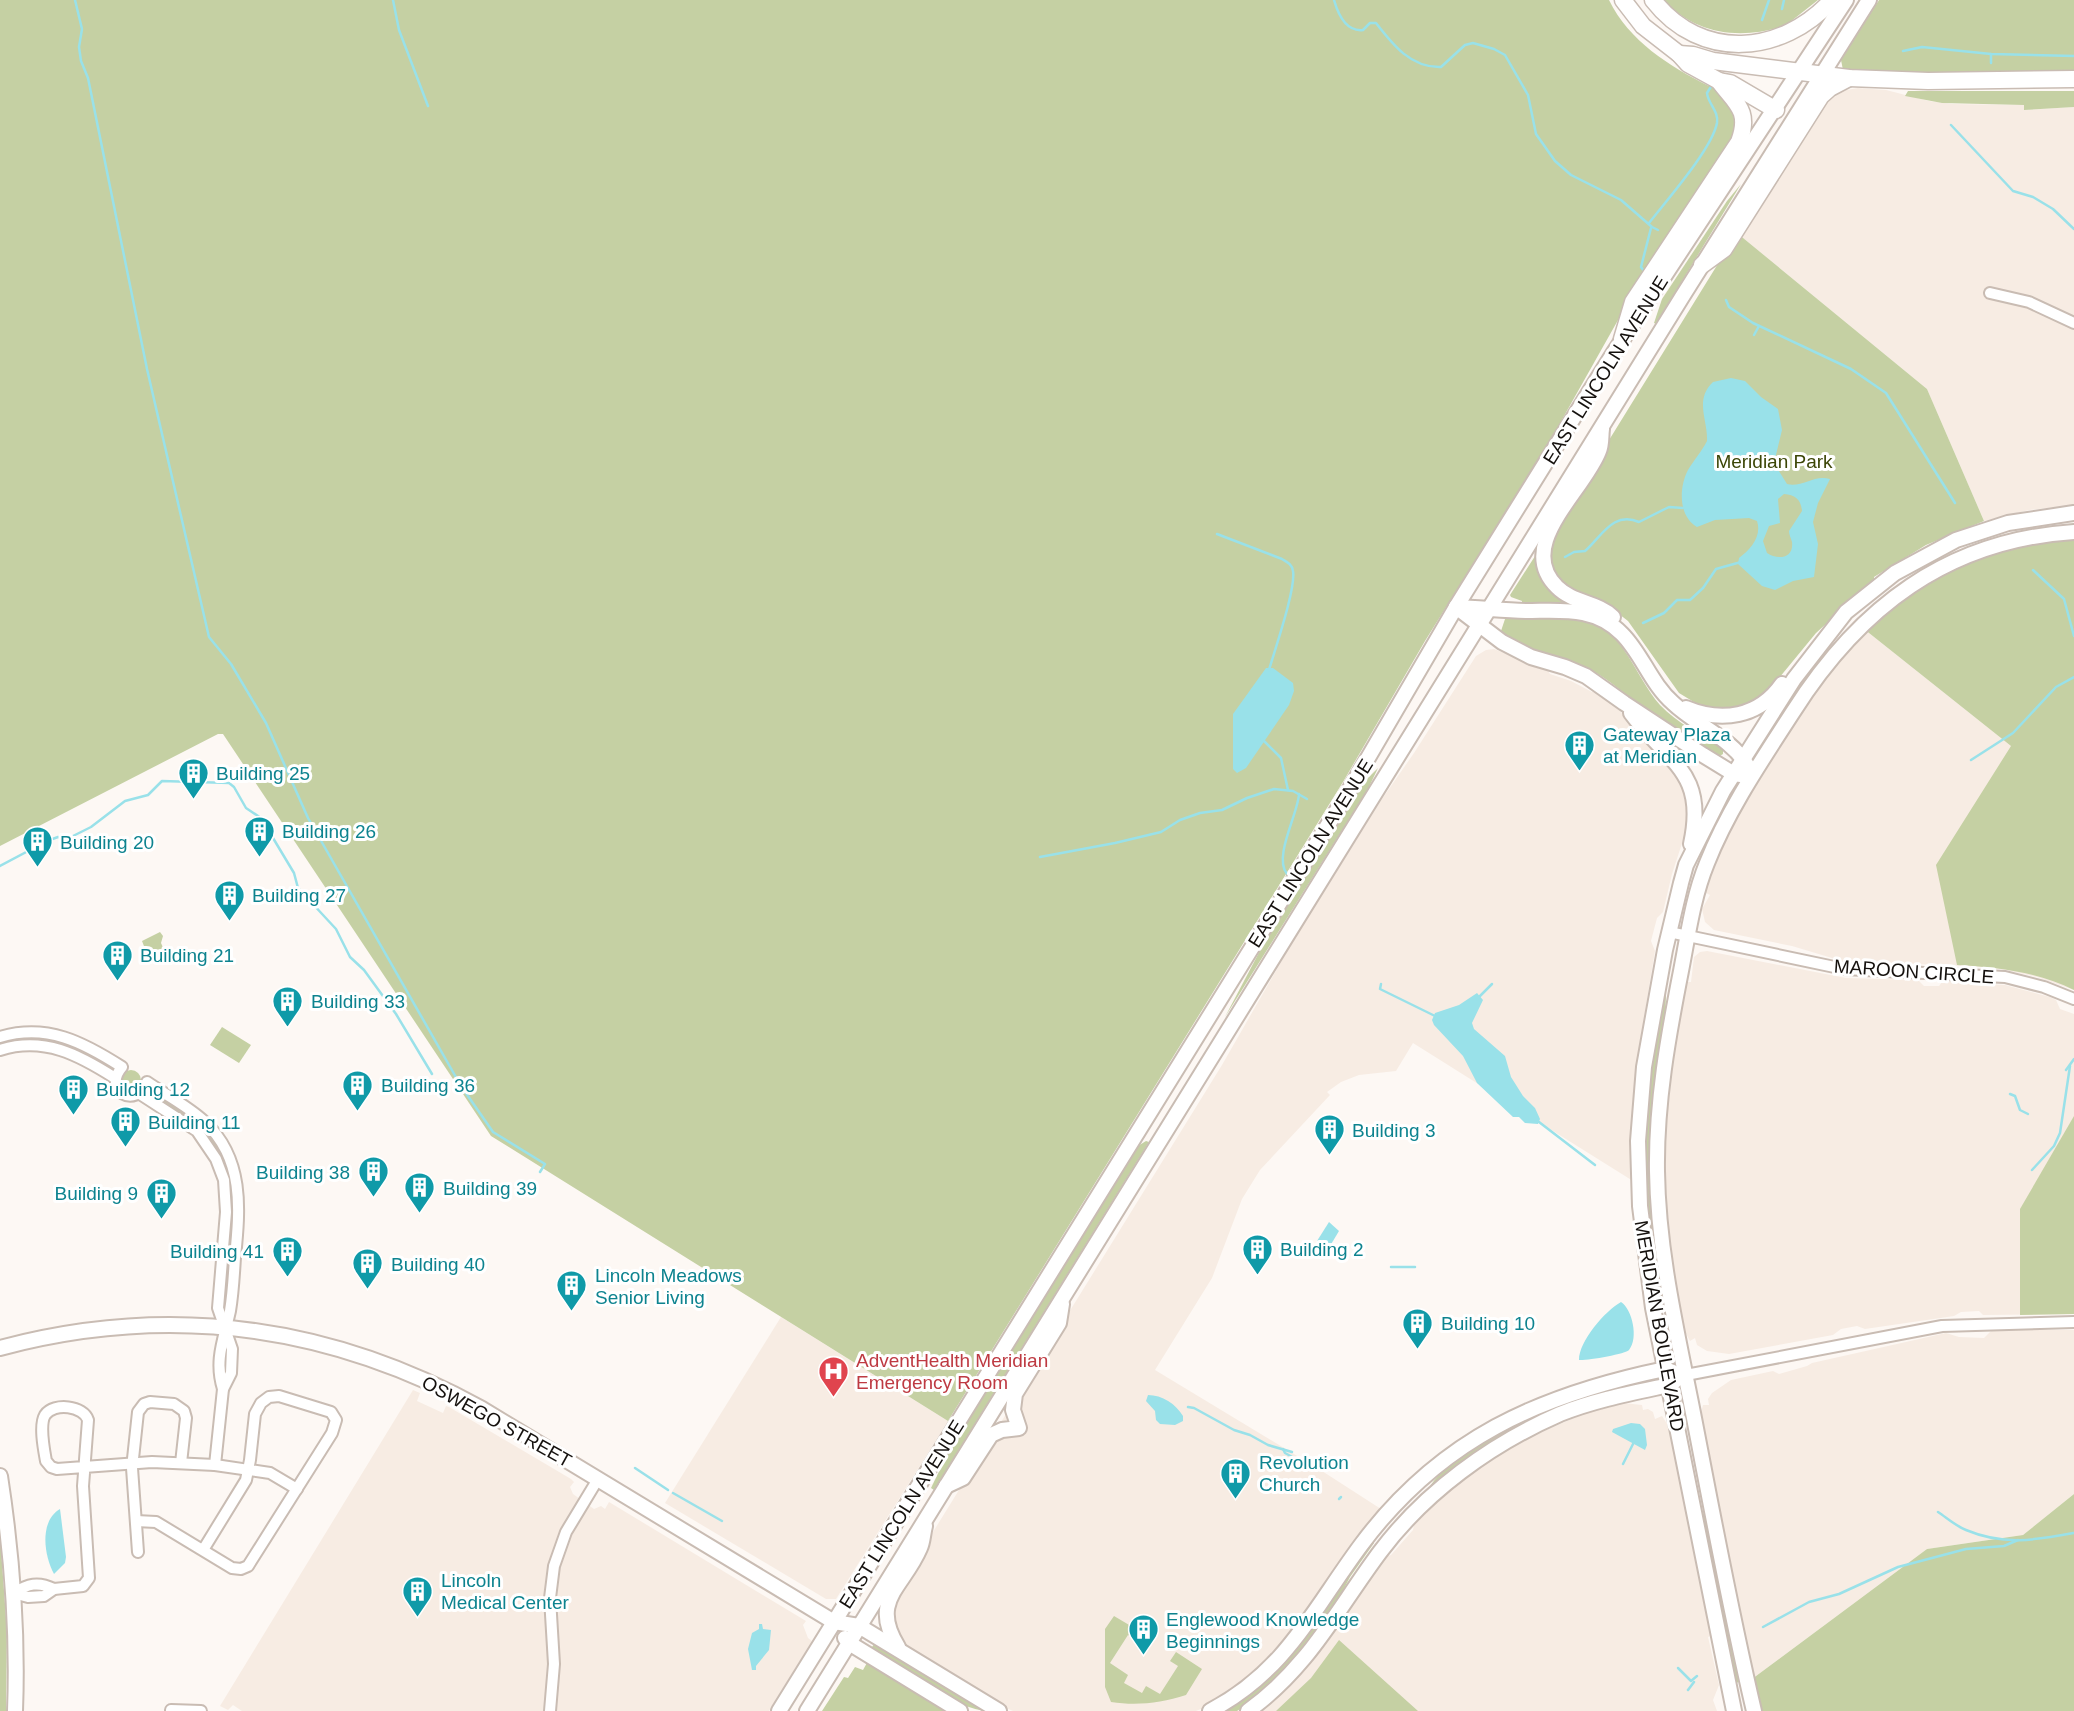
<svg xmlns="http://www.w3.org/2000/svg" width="2074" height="1711" font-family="Helvetica,sans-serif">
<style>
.built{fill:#f7ece3}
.green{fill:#c5d0a3}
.water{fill:#99e1e9;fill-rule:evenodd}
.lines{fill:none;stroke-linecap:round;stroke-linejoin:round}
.stream{stroke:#99e1e9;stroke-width:2.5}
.minor-casing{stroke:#c9bcb3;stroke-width:14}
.major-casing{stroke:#c9bcb3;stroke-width:18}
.highway-casing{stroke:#c9bcb3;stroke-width:19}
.minor{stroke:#fff;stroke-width:10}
.major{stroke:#fff;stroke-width:14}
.highway{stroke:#fff;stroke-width:16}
.labels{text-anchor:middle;stroke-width:6;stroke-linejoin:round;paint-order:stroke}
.street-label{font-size:19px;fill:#15110e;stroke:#fff}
.park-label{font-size:19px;fill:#3c4607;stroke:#fff}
.culture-label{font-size:19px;fill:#0d838f;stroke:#fff;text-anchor:start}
.health-label{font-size:19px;fill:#be3a42;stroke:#fff;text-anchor:start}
</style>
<rect width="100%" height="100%" fill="#fdf8f4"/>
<g class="built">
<polygon points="1858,88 1886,90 1929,101 1952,104 2024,105 2025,110 2074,107 2074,505 2029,510 1984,521 1927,389 1737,233 1823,106 1831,97 1841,91"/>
<polygon points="1864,629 2011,746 2074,990 2037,977 1991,967 1842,961 1792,946 1714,930 1705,922 1702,909 1710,895 1704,892 1707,884 1718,852 1739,807 1820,681"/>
<polygon points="1494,649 1547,669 1550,674 1571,681 1592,692 1595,690 1613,703 1648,744 1666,759 1681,779 1689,810 1687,828 1672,874 1663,912 1657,918 1651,941 1655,951 1638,1054 1633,1127 1633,1181 1413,1043 1396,1071 1359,1075 1341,1082 1327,1092 1330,1095 1260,1170 1242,1199 1212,1278 1155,1370 1322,1471 1381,1509 1364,1530 1299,1626 1252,1678 1208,1706 1196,1711 1013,1711 997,1704 901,1643 897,1637 899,1634 894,1617 894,1595 1222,1065 1293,941 1382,799 1414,753 1476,656 1486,650"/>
<polygon points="1707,951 1846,978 1918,980 1924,986 1939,986 1942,982 1946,981 2005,985 2050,997 2056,1000 2060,1009 2074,1014 2074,1314 1983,1315 1979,1311 1961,1312 1954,1316 1865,1329 1857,1326 1841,1329 1833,1335 1729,1354 1707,1351 1697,1345 1695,1338 1690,1341 1683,1328 1668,1247 1663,1170 1667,1079 1685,982 1691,982 1694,957 1700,952"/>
<polygon points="781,1317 948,1421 836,1599 826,1599 665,1503"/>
<polygon points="1992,1330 2074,1330 2074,1494 2023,1535 1927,1549 1752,1679 1700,1416 1703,1405 1709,1405 1708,1399 1712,1393 1731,1380 1773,1371 1779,1374 1807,1366 1812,1363 1946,1333 1959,1337 1984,1338"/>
<polygon points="413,1390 420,1393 417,1401 443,1413 446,1406 449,1407 571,1479 574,1482 570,1487 573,1494 594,1509 601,1506 605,1509 609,1502 806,1621 803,1625 808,1638 812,1641 769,1711 242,1711 233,1705 228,1710 220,1706"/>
<polygon points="1623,1403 1642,1405 1643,1410 1648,1409 1653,1412 1655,1419 1662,1416 1671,1430 1713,1635 1708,1637 1719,1685 1713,1700 1717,1711 1257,1711 1283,1690 1310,1662 1384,1557 1391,1555 1413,1530 1415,1520 1440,1497 1480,1465 1521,1441 1583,1414"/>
</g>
<g class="green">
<path d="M0,0H1609C1629,41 1669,66 1709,86L1711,83L1736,112L1734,116L1736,121L1735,135L1622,313L1555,432L1425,641L1343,782L948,1421L491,1136L223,734H218L0,846Z"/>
<path d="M1664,0H1818L1790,22V24C1746,40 1697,37 1664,0Z"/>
<polygon points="1879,0 2074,0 2074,74 1899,75 1843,70 1841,60"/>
<polygon points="1908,91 2074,91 2074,107 2024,110 2024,105 1942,103 1905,96"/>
<polygon points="1741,184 1656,324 1654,323 1662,299 1727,201"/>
<polygon points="1737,233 1927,389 1984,521 1926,545 1874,577 1874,580 1816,633 1765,695 1742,707 1723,710 1702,707 1679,693 1628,621 1606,604 1566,589 1548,565 1551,534"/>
<path d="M2074,538V990C2038,972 1996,967 1957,965L1936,865L2011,746L1864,629C1909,589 1962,560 2020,545C2038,541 2056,540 2074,538Z"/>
<polygon points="1537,553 1568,602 1567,603 1522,605 1522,601 1511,597 1510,595"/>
<path d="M1506,616C1525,616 1565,613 1582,617C1623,627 1635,677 1660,705C1677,723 1702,735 1723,749V754L1718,757C1694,741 1669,727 1646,710C1627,696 1610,680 1589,669C1561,654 1525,653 1501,631Z"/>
<polygon points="1378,768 1368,789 1225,1017 1263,945 1361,785"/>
<polygon points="160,932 163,936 161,943 165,952 149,959 142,941"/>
<path d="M1662,994L1666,995L1657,1247L1653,1248C1648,1228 1647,1209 1646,1189C1642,1123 1651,1059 1662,994Z"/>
<polygon points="222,1027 251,1045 239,1063 210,1045"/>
<circle cx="131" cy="1080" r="10"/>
<path d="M153,1092C197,1109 226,1147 234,1193C236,1204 233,1218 232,1230L229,1228C234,1155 211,1133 152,1096Z"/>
<polygon points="2074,1116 2074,1314 2020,1315 2020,1209"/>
<polygon points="1146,1141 1149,1142 934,1490 931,1488 949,1451 1138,1146"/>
<path d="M1535,1412L1537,1416L1510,1432L1432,1489L1430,1486C1455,1452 1498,1431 1535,1412Z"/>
<polygon points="2074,1494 2074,1711 1760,1711 1752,1679 1927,1549 2023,1535"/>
<polygon points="1702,1510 1711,1531 1739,1672 1738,1683 1732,1677 1699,1511"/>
<polygon points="0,1536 7,1631 6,1711 0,1711"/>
<path d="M1373,1541L1374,1543L1350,1577L1335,1606L1291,1667L1245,1706L1237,1711H1223C1291,1671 1327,1603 1373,1541Z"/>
<path d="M1114,1616L1141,1632L1136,1639L1128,1635L1110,1663L1128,1675L1124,1683L1142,1693L1146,1686L1160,1694L1178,1666L1170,1661L1176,1652L1202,1669L1186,1695C1161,1703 1137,1706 1111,1702L1105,1687V1629Z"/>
<polygon points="1339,1640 1418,1711 1276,1711 1311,1678"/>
<path d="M875,1643L988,1711C957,1711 901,1667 873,1650L872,1647Z"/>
<polygon points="868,1661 950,1711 822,1711 844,1677 848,1678 855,1667 863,1670"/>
</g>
<g class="water">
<path d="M1731,378L1745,381L1761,397L1778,409L1782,430L1774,463L1787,484C1802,488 1814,474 1830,479L1818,503L1813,522L1818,544L1814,577L1793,581L1775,590L1762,586L1738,564L1739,558C1751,549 1762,536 1757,521L1749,518L1715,520L1697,527C1678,516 1679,487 1688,470C1694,460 1702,451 1707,441C1708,420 1694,400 1713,382ZM1784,494C1795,495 1801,499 1802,511L1789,531C1789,535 1791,538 1792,542C1794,559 1777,560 1767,553L1763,541L1769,526L1780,523L1778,499Z"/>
<polygon points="1266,668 1273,668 1293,683 1294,691 1289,705 1246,768 1237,773 1233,769 1233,714"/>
<polygon points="1477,993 1483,1000 1472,1023 1474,1029 1505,1056 1511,1077 1523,1096 1535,1108 1540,1119 1538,1124 1525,1123 1519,1117 1513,1117 1477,1083 1463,1056 1434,1025 1432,1020 1435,1013 1459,1005"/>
<polygon points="1329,1222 1339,1231 1330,1246 1317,1241"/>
<path d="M1621,1302C1632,1309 1639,1338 1629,1350C1626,1354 1585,1361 1579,1360C1579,1341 1605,1311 1621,1302Z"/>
<path d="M1148,1395C1162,1395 1176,1404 1183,1416V1421L1175,1425L1160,1424L1156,1420L1155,1411L1146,1401Z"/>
<polygon points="1631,1423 1640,1424 1645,1429 1647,1445 1645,1450 1612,1432 1613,1429"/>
<path d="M60,1509L66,1557L65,1563L54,1574C44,1556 39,1521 60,1509Z"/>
<polygon points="759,1624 762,1624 763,1629 771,1630 769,1650 756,1666 756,1670 752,1670 748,1649 752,1633 759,1629"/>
</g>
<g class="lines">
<g class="stream">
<polyline points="75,0 82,29 79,47 81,61 88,78 147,369 209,637 231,664 266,723 308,818 461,1086 493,1132 545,1164 540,1172"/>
<polyline points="393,0 399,30 428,106"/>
<path d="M1334,0C1338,14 1346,32 1363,30L1370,23H1376C1393,45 1411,68 1441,67L1465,45L1473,43L1494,49L1505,55L1528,95L1536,134L1555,161L1571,175L1621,200L1652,227L1658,230"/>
<polyline points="1782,9 1784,0"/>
<polyline points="1762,20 1769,0"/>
<polyline points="1903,51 1922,47 1991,54 2074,56"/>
<polyline points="1991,63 1991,54"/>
<polyline points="1951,125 2013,191 2033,197 2053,209 2074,229"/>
<path d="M1649,223C1666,201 1712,149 1717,123C1719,111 1708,104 1707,93L1712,85"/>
<polyline points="1644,271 1641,267 1651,228"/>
<polyline points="1726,300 1729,307 1753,323 1851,369 1886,393 1955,503"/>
<polyline points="1754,335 1759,326"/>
<path d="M1217,534L1282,559C1287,562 1292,564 1293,571C1296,589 1275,649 1269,670"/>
<path d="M1565,557L1574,552L1585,551C1602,536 1613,511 1639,522L1669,507L1683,508"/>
<polyline points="2033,570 2064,599 2074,636"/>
<polyline points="1643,623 1664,613 1677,600 1690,600 1703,588 1716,569 1741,562"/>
<polyline points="1262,739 1281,758 1288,790"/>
<polyline points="1971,760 2013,733 2056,687 2074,677"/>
<polyline points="1040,857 1115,843 1161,832 1180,820 1200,813 1222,810 1247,798 1274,789 1293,791 1307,799"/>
<polyline points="0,866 47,841 58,837 69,838 91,827 125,801 148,795 162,781 229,783 234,787 246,808 261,818 294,873 298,888 336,929 350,957 364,970 396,1014 432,1074"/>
<path d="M1287,874C1273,857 1298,814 1299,794"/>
<polyline points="1381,984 1380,989 1435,1016"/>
<polyline points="1477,999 1492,984"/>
<polyline points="2066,1070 2074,1059"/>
<polyline points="2010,1094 2015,1096 2020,1110 2028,1114"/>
<polyline points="1539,1122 1595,1165"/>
<polyline points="2032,1170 2054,1146 2060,1133 2070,1066"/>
<polyline points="1391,1267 1415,1267"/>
<polyline points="1188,1407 1194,1408 1234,1430 1250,1435 1268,1445 1292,1452"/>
<polyline points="1283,1449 1285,1453 1305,1464"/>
<polyline points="1623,1464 1634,1442"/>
<polyline points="635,1468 668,1490"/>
<polyline points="673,1493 722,1521"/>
<polyline points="1339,1499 1341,1497"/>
<path d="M1938,1512C1947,1518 1956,1526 1966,1530C2004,1546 2036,1540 2074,1533"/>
<polyline points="1763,1627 1809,1602 1839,1594 1898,1567 1966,1549 2004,1546 2018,1540"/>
<polyline points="1678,1668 1691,1681 1697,1676"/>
<polyline points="1688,1690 1694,1682"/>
</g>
<defs>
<g id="minor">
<polyline points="1990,293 2029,302 2074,323"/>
<polyline points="1669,932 1844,969 2005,977 2044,987 2074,999"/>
<path d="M0,1037C47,1023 83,1042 122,1067C102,1090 136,1110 147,1082C166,1095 188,1106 205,1122C244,1159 240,1208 235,1257C234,1275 233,1293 230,1311C224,1339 214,1360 223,1389"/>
<path d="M0,1050C44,1036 79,1055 115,1078"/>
<polyline points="140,1094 197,1131 216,1159 224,1180 226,1212 218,1308 232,1349 231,1373 223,1389 215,1465"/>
<polyline points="1686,1375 1942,1326 2074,1322"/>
<polyline points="136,1521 156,1522 232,1568 241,1569 248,1566 332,1433 336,1420 331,1412 279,1396 269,1397 261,1403 255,1414 250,1460 246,1480 203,1550"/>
<polyline points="138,1552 132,1468 138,1412 144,1404 150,1402 174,1404 184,1411 186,1418 181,1463"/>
<path d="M13,1593L28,1597L44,1596L54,1589L83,1586L89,1578L83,1486L88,1420C84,1406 54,1402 45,1415C39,1425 44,1450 46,1461L51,1467L57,1469L152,1462L215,1465L270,1473L297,1489"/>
<path d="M13,1593C28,1584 38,1581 54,1589"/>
<polyline points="171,1710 201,1711"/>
<polyline points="550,1711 554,1664 550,1598 554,1566 566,1532 598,1479"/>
</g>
<g id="major">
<path d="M1602,429C1601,436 1602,445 1599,451C1584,491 1514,545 1557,587C1573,603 1597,602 1613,617"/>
<path d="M1456,607C1479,608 1502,610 1526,611C1561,611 1595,606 1622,634C1642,654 1651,684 1673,703C1696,725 1731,738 1747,765"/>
<polyline points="1456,607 1502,642 1531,657 1565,667 1586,676 1624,703 1703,755 1734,774 1741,775"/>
<path d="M1686,708C1722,723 1759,717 1782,684"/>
<path d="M1631,713C1668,763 1707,771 1691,844"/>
<path d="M0,1348C169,1303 330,1325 482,1409L834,1622L859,1626L999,1711"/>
<path d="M0,1476C12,1554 18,1632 15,1711"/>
<polyline points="946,1486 963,1478 991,1435 1002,1430 1019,1428 1013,1410 1015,1394 1059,1323 1062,1304"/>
<polyline points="845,1638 849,1643 960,1711"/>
<path d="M898,1647C869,1600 903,1588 920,1548C923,1542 923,1533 925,1526"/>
<polyline points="779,1711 1344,799 1456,607 1613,354 1846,0"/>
<polyline points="807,1711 1682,297 1869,0"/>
<path d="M1210,1711C1286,1671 1312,1611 1361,1545C1440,1439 1539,1395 1665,1369L1673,1372"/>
<path d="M1248,1711C1309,1667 1336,1611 1380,1552C1425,1492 1491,1444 1560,1414C1595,1400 1632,1393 1669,1385L1675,1381"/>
<polyline points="1734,1711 1653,1308 1640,1206 1638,1141 1644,1067 1665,950 1681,883 1686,865 1723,791 1794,679 1846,612 1895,573 1956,540 2008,523 2074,513"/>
<path d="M1754,1711C1731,1614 1713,1516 1694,1418C1678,1336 1658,1254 1657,1171C1656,1103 1668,1037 1681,971C1688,935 1693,897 1707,863C1728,810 1762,760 1793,712C1859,608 1947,540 2074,532"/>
</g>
<g id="highway">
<polyline points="1623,0 1643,26 1679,54 1688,64 1719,81 1730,83 1776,110"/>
<path d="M1653,0C1701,62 1782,55 1832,0"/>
<polyline points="1679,54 1693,55 1713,61 1849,78 1928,81 2074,79"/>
<polyline points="1702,265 1724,249 1821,96 1830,88 1849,78"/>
<path d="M1622,339L1633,302L1739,142C1751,110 1735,103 1719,81"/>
</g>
</defs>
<use href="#minor" class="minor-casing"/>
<use href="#major" class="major-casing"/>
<use href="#highway" class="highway-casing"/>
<use href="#minor" class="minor"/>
<use href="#major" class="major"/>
<use href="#highway" class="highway"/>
</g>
<defs>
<symbol id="building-pin" viewBox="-11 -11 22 30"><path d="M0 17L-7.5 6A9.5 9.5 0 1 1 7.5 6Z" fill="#0f9aa8" stroke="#fff"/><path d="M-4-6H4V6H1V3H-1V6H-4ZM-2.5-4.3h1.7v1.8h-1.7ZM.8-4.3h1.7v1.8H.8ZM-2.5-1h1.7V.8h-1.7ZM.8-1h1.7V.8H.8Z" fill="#fff"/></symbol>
<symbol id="hospital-pin" viewBox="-11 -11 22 30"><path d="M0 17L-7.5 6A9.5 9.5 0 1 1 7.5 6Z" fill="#e0444e" stroke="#fff"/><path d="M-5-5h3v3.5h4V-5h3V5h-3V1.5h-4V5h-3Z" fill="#fff"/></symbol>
</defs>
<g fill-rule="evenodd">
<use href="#building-pin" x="1562" y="728" width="35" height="47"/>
<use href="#building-pin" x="176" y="756" width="35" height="47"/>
<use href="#building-pin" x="242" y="814" width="35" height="47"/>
<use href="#building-pin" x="20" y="824" width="35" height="47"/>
<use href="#building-pin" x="212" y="878" width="35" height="47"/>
<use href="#building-pin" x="100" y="938" width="35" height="47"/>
<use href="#building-pin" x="270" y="984" width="35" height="47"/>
<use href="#building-pin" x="340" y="1068" width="35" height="47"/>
<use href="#building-pin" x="56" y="1072" width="35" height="47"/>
<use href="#building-pin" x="108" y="1104" width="35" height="47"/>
<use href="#building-pin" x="1312" y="1112" width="35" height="47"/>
<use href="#building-pin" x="356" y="1154" width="35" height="47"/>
<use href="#building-pin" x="402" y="1170" width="35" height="47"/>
<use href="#building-pin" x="144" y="1176" width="35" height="47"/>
<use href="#building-pin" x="1240" y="1232" width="35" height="47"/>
<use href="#building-pin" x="270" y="1234" width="35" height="47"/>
<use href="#building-pin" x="350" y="1246" width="35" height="47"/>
<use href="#building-pin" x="554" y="1268" width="35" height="47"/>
<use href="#building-pin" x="1400" y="1306" width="35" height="47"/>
<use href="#hospital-pin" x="816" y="1354" width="35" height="47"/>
<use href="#building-pin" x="1218" y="1456" width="35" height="47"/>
<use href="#building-pin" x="400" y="1574" width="35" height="47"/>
<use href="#building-pin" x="1126" y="1612" width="35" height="47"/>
</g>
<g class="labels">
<g class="street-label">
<text transform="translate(1605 370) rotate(-58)" y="7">EAST LINCOLN AVENUE</text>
<text transform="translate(1310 853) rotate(-58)" y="7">EAST LINCOLN AVENUE</text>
<text transform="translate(1914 971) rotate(4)" y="7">MAROON CIRCLE</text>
<text transform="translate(1660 1326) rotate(80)" y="7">MERIDIAN BOULEVARD</text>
<text transform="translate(497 1421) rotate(29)" y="7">OSWEGO STREET</text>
<text transform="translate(901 1514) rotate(-58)" y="7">EAST LINCOLN AVENUE</text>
</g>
<g class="park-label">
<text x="1774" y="468">Meridian Park</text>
</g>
<g class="culture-label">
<text x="1603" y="741">Gateway Plaza<tspan x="1603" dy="22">at Meridian</tspan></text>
<text x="216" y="780">Building 25</text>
<text x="282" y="838">Building 26</text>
<text x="60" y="849">Building 20</text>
<text x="252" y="902">Building 27</text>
<text x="140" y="962">Building 21</text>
<text x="311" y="1008">Building 33</text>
<text x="381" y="1092">Building 36</text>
<text x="96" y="1096">Building 12</text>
<text x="148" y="1129">Building 11</text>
<text x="1352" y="1137">Building 3</text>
<text x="350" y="1179" text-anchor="end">Building 38</text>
<text x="443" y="1195">Building 39</text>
<text x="138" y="1200" text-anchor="end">Building 9</text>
<text x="1280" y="1256">Building 2</text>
<text x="264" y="1258" text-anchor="end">Building 41</text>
<text x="391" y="1271">Building 40</text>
<text x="595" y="1282">Lincoln Meadows<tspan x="595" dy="22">Senior Living</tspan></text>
<text x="1441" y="1330">Building 10</text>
<text x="1259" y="1469">Revolution<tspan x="1259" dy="22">Church</tspan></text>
<text x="441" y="1587">Lincoln<tspan x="441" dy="22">Medical Center</tspan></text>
<text x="1166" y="1626">Englewood Knowledge<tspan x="1166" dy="22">Beginnings</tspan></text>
</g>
<g class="health-label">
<text x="856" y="1367">AdventHealth Meridian<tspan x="856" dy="22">Emergency Room</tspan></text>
</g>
</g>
</svg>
